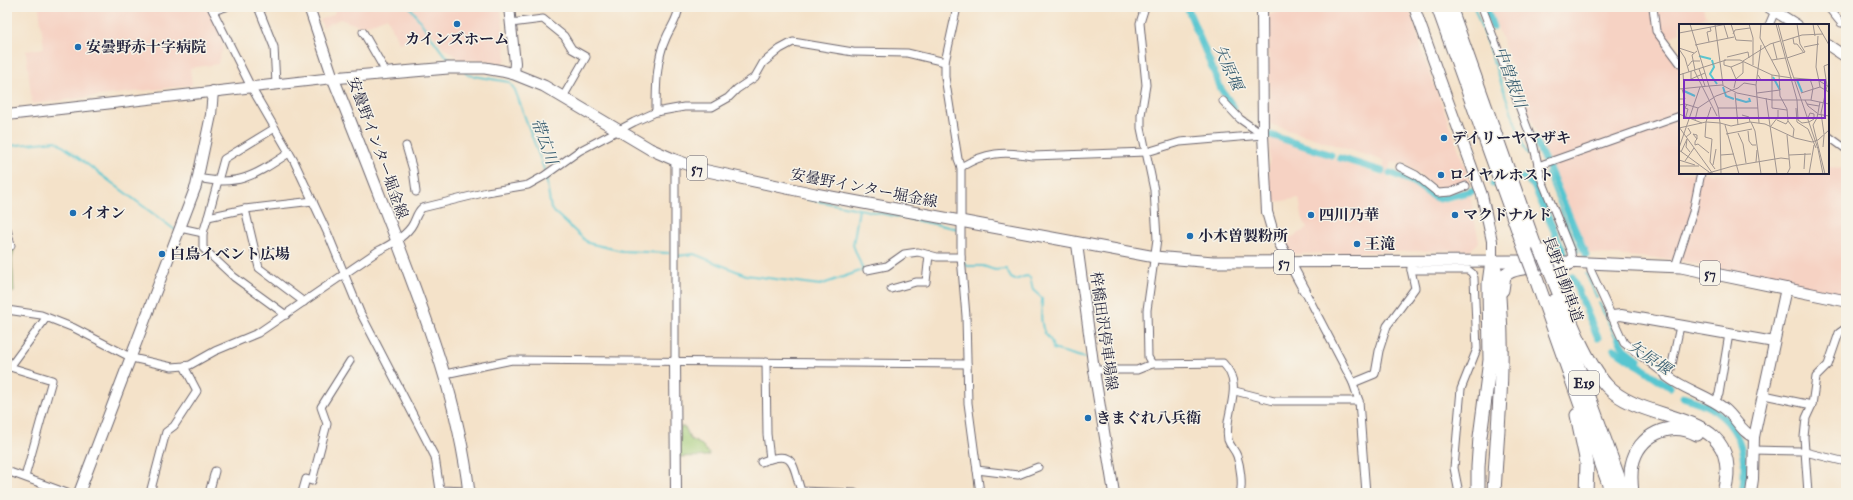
<svg xmlns="http://www.w3.org/2000/svg" width="1853" height="500" font-family="'IM FELL English','Noto Serif JP',serif">
<style>
.built{fill:#f6d2c3}
.green{fill:#a0cb77;stroke:#617659}
.lines{fill:none;stroke-linecap:round;stroke-linejoin:round}
.stream{stroke:#59c6d0;stroke-width:2}
.canal{stroke:#59c6d0;stroke-width:7}
.street-casing{stroke:#6c656d;stroke-width:9}
.secondary-casing{stroke:#6c656d;stroke-width:12}
.primary-casing{stroke:#6c656d;stroke-width:13}
.highway-casing{stroke:#6c656d;stroke-width:15}
.street{stroke:#fff;stroke-width:7}
.secondary{stroke:#fff;stroke-width:10}
.primary{stroke:#fff;stroke-width:11}
.highway{stroke:#fff;stroke-width:13}
.highway-bridge-casing{stroke:#6c656d;stroke-width:15;stroke-linecap:butt}
.highway-bridge{stroke:#fff;stroke-width:13}
.poi-dot{fill:#1f6fb2;stroke:#f7f3e8;stroke-width:1.5}
.labels{text-anchor:middle;stroke-width:3;stroke-linejoin:round;paint-order:stroke}
.shield{fill:#f7f3e8;stroke:#62616f;stroke-width:1}
.shield-label{font-size:14px;font-weight:bold;fill:#22223b}
.poi-label{font-size:15px;font-weight:bold;fill:#22223b;stroke:#f7f3e8;text-anchor:start}
.street-label{font-size:15px;fill:#22223b;stroke:#f7f3e8}
.water-label{font-size:16px;font-style:italic;fill:#355b6f;stroke:#f7f3e8}
.inset-river{fill:none;stroke:#59c6d0;stroke-width:2}
.inset-road{fill:none;stroke:#a09590;stroke-width:1}
.view{fill:#7b2cbf;fill-opacity:0.15;stroke:#7b2cbf;stroke-width:2}
.inset-edge{fill:none;stroke:#22223b;stroke-width:2}
</style>
<rect width="100%" height="100%" fill="#f7f3e8"/>
<filter id="ink" filterUnits="userSpaceOnUse"><feTurbulence type="fractalNoise" baseFrequency=".025" numOctaves="2"/><feDisplacementMap in="SourceGraphic" scale="8" xChannelSelector="R" yChannelSelector="G"/><feConvolveMatrix kernelMatrix="1 2 1 2 8 2 1 2 1" color-interpolation-filters="sRGB"/></filter>
<filter id="wash" filterUnits="userSpaceOnUse"><feTurbulence type="fractalNoise" baseFrequency=".012" numOctaves="4" result="noise"/><feDisplacementMap in="SourceGraphic" scale="16" xChannelSelector="R" yChannelSelector="G"/><feGaussianBlur stdDeviation="0.9" result="paint"/><feColorMatrix in="noise" values="0 0 0 0 0 0 0 0 0 0 0 0 0 0 0 0 0 1.4 0 .05"/><feComposite in="paint" operator="in"/></filter>
<g filter="url(#wash)">
<rect width="100%" height="100%" fill="#f4e2c9"/>
<g class="built">
<polygon points="39,7 208,7 219,32 223,47 218,64 190,68 192,85 32,104 26,51 44,48"/>
<polygon points="336,7 501,7 506,60 502,63 484,60 461,60 443,47 430,31 399,43 387,17 367,25 359,26 340,19 323,27 320,20 334,14"/>
<polygon points="1296,7 1409,7 1427,66 1450,125 1470,182 1446,190 1440,190 1403,162 1401,164 1391,162 1387,178 1413,186 1438,203 1451,201 1470,195 1479,242 1471,250 1294,254 1289,251 1282,242 1307,229 1302,216 1299,198 1270,203 1269,167 1270,136 1381,176 1384,166 1384,161 1270,124 1268,15"/>
<polygon points="1490,7 1702,7 1707,16 1692,25 1680,25 1680,32 1662,43 1668,48 1680,72 1680,173 1828,173 1828,167 1846,168 1846,214 1844,225 1846,226 1846,295 1677,260 1588,253 1530,116"/>
</g>
<g class="green">
<polygon points="14,249 12,260 14,292 7,295 7,250"/>
<path d="M680,427H685L690,439L702,445L710,455C701,458 691,456 680,457Z"/>
</g>
<g class="lines">
<g class="stream">
<polyline points="410,7 442,52 456,64"/>
<polyline points="1474,7 1525,150 1528,154"/>
<polyline points="465,72 468,75 509,82 515,90 545,172"/>
<polyline points="7,137 8,146 56,141 175,230"/>
<polyline points="1546,173 1578,252"/>
<polyline points="546,177 551,209 588,243 622,251 669,253"/>
<polyline points="807,199 859,209"/>
<polyline points="677,256 694,254 746,275 820,285 863,270 853,245 859,209 959,229"/>
<path d="M964,262L967,266H983L995,270L1006,269L1011,278L1015,280L1026,276L1030,277L1033,290L1042,298C1042,310 1039,322 1045,333C1050,341 1051,337 1053,349L1085,358"/>
<polyline points="1586,274 1597,298"/>
<polyline points="1599,303 1620,347 1638,359 1649,373"/>
</g>
<g class="canal">
<polyline points="1187,7 1221,89 1234,108"/>
<polyline points="1486,7 1493,27"/>
<polyline points="1271,135 1331,155"/>
<polyline points="1534,138 1545,161"/>
<polyline points="1340,158 1382,171"/>
<polyline points="1549,168 1586,255"/>
<polyline points="1390,173 1413,182 1432,196 1439,199 1472,191"/>
<polyline points="1517,178 1525,178 1534,186 1564,253"/>
<polyline points="1493,184 1495,184"/>
<polyline points="1572,277 1598,338"/>
<polyline points="1619,339 1625,349 1638,359"/>
<polyline points="1614,349 1670,387"/>
<path d="M1683,397C1693,401 1704,403 1712,409C1742,428 1748,460 1742,493"/>
</g>
</g>
</g>
<g filter="url(#ink)">
<g class="lines">
<defs>
<g id="street">
<polyline points="211,7 251,87 294,161 328,234 360,312 435,457 440,490 469,491"/>
<polyline points="258,7 274,47 276,84"/>
<polyline points="957,7 945,62 945,77 958,159 961,167 961,257 966,316 968,403 980,493"/>
<polyline points="1145,7 1140,23 1146,85 1141,115 1141,128 1154,190 1157,239 1147,310 1148,357 1152,364"/>
<polyline points="1482,7 1533,143 1541,178 1571,252 1572,262"/>
<polyline points="1653,7 1656,31 1680,63"/>
<polyline points="1828,7 1841,23 1846,23"/>
<polyline points="213,11 226,7"/>
<polyline points="511,23 543,19 564,36 572,49 586,57 563,97"/>
<polyline points="1769,25 1775,11"/>
<polyline points="363,32 386,72"/>
<polyline points="1223,101 1240,119 1263,135"/>
<path d="M656,112C656,90 656,59 666,38C671,26 677,21 679,7"/>
<polyline points="1828,136 1846,149"/>
<polyline points="406,146 413,170 416,192"/>
<polyline points="675,160 675,361"/>
<polyline points="1538,166 1680,116"/>
<path d="M961,167C986,152 1004,151 1032,156L1147,152L1180,142L1263,135"/>
<polyline points="1400,167 1416,175 1438,193 1451,192 1466,186"/>
<path d="M198,178C240,187 255,175 289,153"/>
<polyline points="245,209 259,268 304,302"/>
<polyline points="208,217 224,159 275,128"/>
<polyline points="180,228 203,233 208,217 245,209 313,201"/>
<polyline points="7,229 11,246 7,246"/>
<polyline points="203,233 203,248 234,277 286,315"/>
<polyline points="1411,261 1411,270 1468,270 1472,273 1474,278 1477,349 1461,389 1454,468 1459,493"/>
<polyline points="1590,262 1591,271 1624,343 1667,376 1671,369 1680,326"/>
<polyline points="1675,267 1693,212 1701,173"/>
<polyline points="867,270 887,266 904,254 918,252 937,257 961,257"/>
<polyline points="891,289 916,282 926,282 929,255"/>
<polyline points="1305,291 1353,383 1359,401 1366,493"/>
<path d="M7,310L41,315L74,328L132,358L172,367L184,366L190,365L215,351L258,333L378,251C390,245 403,238 411,227C416,220 416,213 422,208L487,192L528,185L544,176L579,151L634,122L656,112L684,107H712L728,98L737,89L755,77L763,63L780,49L793,42L853,52L907,53L945,62"/>
<polyline points="766,362 767,434 770,459"/>
<path d="M1094,370H1137L1152,364L1223,363C1246,387 1223,413 1228,440C1230,446 1235,450 1237,456C1240,465 1243,484 1240,493"/>
<polyline points="445,374 512,360 967,364"/>
<polyline points="1353,383 1375,374 1379,351 1387,326 1415,288 1411,270"/>
<polyline points="1235,391 1274,401 1359,401"/>
<polyline points="1764,395 1812,405"/>
<polyline points="1715,402 1719,394 1729,334"/>
<polyline points="1753,450 1801,451 1846,462"/>
<path d="M761,462C795,449 792,463 801,491L855,493"/>
<polyline points="977,470 1018,475 1038,467"/>
<polyline points="7,471 67,493"/>
<polyline points="25,477 52,380 10,367 46,318"/>
<polyline points="150,493 166,432 174,426 197,391 184,366"/>
<polyline points="209,493 215,471"/>
<polyline points="302,493 306,479 312,481 327,424 321,407 350,361"/>
<polyline points="1808,493 1804,437 1806,418 1812,405 1816,377 1828,365 1839,333 1846,328"/>
</g>
<g id="secondary">
<polyline points="509,7 515,63 514,74"/>
<polyline points="1262,7 1263,135 1267,212 1272,229 1305,291"/>
<polyline points="1414,7 1482,195 1492,241 1492,261"/>
<polyline points="1768,7 1797,25"/>
<polyline points="1828,45 1846,57"/>
<polyline points="7,115 333,78 309,7"/>
<polyline points="1077,244 1094,370 1114,493"/>
<polyline points="1612,316 1621,315 1774,342"/>
<polyline points="675,361 676,493"/>
<path d="M1667,376C1685,390 1707,395 1725,409C1735,417 1742,433 1754,437"/>
<polyline points="79,493 196,186 211,115 213,91"/>
<polyline points="1751,493 1753,479 1754,437 1786,288"/>
</g>
<g id="primary">
<polyline points="1564,262 1681,267 1846,301"/>
<path d="M469,493C459,404 429,325 397,241C376,187 355,132 333,78L448,68H485L502,71L514,74L544,86L650,149L675,160L703,170L815,194L1155,257L1213,262L1537,261"/>
</g>
<g id="highway">
<polyline points="1438,7 1526,252"/>
<polyline points="1450,7 1537,252"/>
<path d="M1494,266C1499,281 1499,298 1500,314C1504,374 1497,433 1494,493"/>
<polyline points="1534,273 1612,493"/>
<path d="M1551,273C1564,305 1584,361 1607,386C1646,428 1746,406 1724,493"/>
<path d="M1502,290L1504,276C1517,261 1553,272 1572,262"/>
<polyline points="1554,301 1624,493"/>
<polyline points="1577,415 1587,463 1586,493"/>
<polyline points="1478,493 1478,467 1480,437 1490,360 1489,283 1492,261"/>
<path d="M1632,493C1631,484 1630,474 1632,465C1638,435 1670,420 1697,434"/>
</g>
</defs>
<use href="#street" class="street-casing"/>
<use href="#secondary" class="secondary-casing"/>
<use href="#primary" class="primary-casing"/>
<use href="#highway" class="highway-casing"/>
<use href="#street" class="street"/>
<use href="#secondary" class="secondary"/>
<use href="#primary" class="primary"/>
<use href="#highway" class="highway"/>
<defs>
<g id="highway-bridge">
<polyline points="1526,252 1534,273"/>
<polyline points="1542,252 1551,273"/>
</g>
</defs>
<use href="#highway-bridge" class="highway-bridge-casing"/>
<use href="#highway-bridge" class="highway-bridge"/>
</g>
</g>
<g class="poi-dot">
<circle cx="457" cy="24" r="4"/>
<circle cx="78" cy="47" r="4"/>
<circle cx="1444" cy="138" r="4"/>
<circle cx="1441" cy="175" r="4"/>
<circle cx="73" cy="213" r="4"/>
<circle cx="1311" cy="215" r="4"/>
<circle cx="1455" cy="215" r="4"/>
<circle cx="1190" cy="236" r="4"/>
<circle cx="1357" cy="244" r="4"/>
<circle cx="162" cy="254" r="4"/>
<circle cx="1088" cy="418" r="4"/>
</g>
<g class="labels">
<g class="shield">
<rect x="687" y="156" width="20" height="24" rx="3"/>
<rect x="1274" y="250" width="20" height="24" rx="3"/>
<rect x="1700" y="261" width="20" height="24" rx="3"/>
<rect x="1569" y="371" width="30" height="24" rx="3"/>
</g>
<g class="shield-label">
<text x="697" y="173">57</text>
<text x="1284" y="267">57</text>
<text x="1710" y="278">57</text>
<text x="1584" y="388">E19</text>
</g>
<g class="poi-label">
<text x="457" y="44" text-anchor="middle">カインズホーム</text>
<text x="86" y="52">安曇野赤十字病院</text>
<text x="1452" y="143">デイリーヤマザキ</text>
<text x="1449" y="180">ロイヤルホスト</text>
<text x="81" y="218">イオン</text>
<text x="1319" y="220">四川乃華</text>
<text x="1463" y="220">マクドナルド</text>
<text x="1198" y="241">小木曽製粉所</text>
<text x="1365" y="249">王滝</text>
<text x="170" y="259">白鳥イベント広場</text>
<text x="1096" y="423">きまぐれ八兵衛</text>
</g>
<g class="street-label">
<text transform="translate(378 148) rotate(70)" y="5">安曇野インター堀金線</text>
<text transform="translate(864 188) rotate(11)" y="5">安曇野インター堀金線</text>
<text transform="translate(1563 279) rotate(70)" y="5">長野自動車道</text>
<text transform="translate(1104 331) rotate(82)" y="5">梓橋田沢停車場線</text>
</g>
<g class="water-label">
<text transform="translate(1229 67) rotate(66)" y="6">矢原堰</text>
<text transform="translate(1511 77) rotate(70)" y="6">中曽根川</text>
<text transform="translate(545 141) rotate(70)" y="6">帯広川</text>
<text transform="translate(1650 357) rotate(34)" y="6">矢原堰</text>
</g>
</g>
<g transform="translate(1679 24)">
<rect width="150" height="150" fill="#f4e2c9"/>
<path class="inset-river" d="M20,32L32,35M33,36L35,43L31,50L38,60M94,53L101,66M118,56L123,68M44,63L47,72L55,75M5,67L16,72M57,75L67,78L71,77L70,74"/>
<path class="inset-road" d="M36,0L44,61M52,0L57,16L73,17M70,0L74,14V41M82,0L81,14L100,50L101,72L108,85L109,97L115,105L114,113M97,0L118,76M99,0L108,34L139,125L144,150M134,0L136,12M138,0L150,21M45,1L49,14M0,9L48,0M54,10L56,6L71,4M139,12L137,43L140,57M114,14L115,20H118L125,29M104,17L123,11L144,10M30,18L28,8L32,7L31,3M94,19L98,35M16,21L55,13M125,23L140,20M0,24L15,29M0,25L6,34L10,48M48,33L69,28L70,34M108,34L126,28L121,20L118,0M45,36H61L93,51L113,54M93,36L106,34M45,37V41L52,43L64,38M9,42L13,37H21M52,43L57,55M20,45L26,62M15,46L38,92M16,46L13,31L18,27M12,47V55L26,49M4,49L5,65M0,51L47,36M79,51L82,56H92M115,54L139,56L150,63M131,55L134,64L132,76M140,57L141,63L150,68M148,62L145,42L150,40M55,64L57,55L64,49V37L91,20L101,17M0,65L30,62L11,0M56,69L59,101M78,69L101,66M122,69L141,63M87,74L98,150M0,75H6L3,65M118,76L119,96L123,99L130,98L135,95V90L131,89L129,94M126,76L129,82L138,89M141,78L138,94L134,101L146,150M128,80L140,82M0,81L6,80L19,84L37,72L59,64L65,59L77,61M39,84H79M93,84V51M93,84L108,86M117,84L118,98L129,105L137,124M0,90L23,99M138,90L150,92M63,91L70,93L71,98M7,92L9,85L6,84L8,80M16,96L19,84M98,96L107,100L109,97M27,98L26,113L33,115L31,138L36,145M27,98L32,83M72,98L76,107L82,150M80,99L77,61L82,21M46,101L60,150M92,102L99,93V86M0,103L34,150M0,104L27,98L41,99L39,84L30,62L43,61L58,69L93,76H131L150,80M69,107L70,117L73,121H77M59,109L64,120L67,139M47,110L73,105M145,110L142,89L148,62M7,113L12,109L9,104M8,115L7,123L11,128M16,121V118L17,116L18,115V111L14,110L18,115M16,121L19,120L30,129M144,123L145,111M0,124L21,63M0,126L30,148M2,128L8,115M42,131L55,130M110,131L132,130M0,136L16,141M6,137L15,124M77,138L78,126M34,141L37,125M1,142H20M125,145L126,129M26,150L54,142L102,134L110,135M42,150L41,99L52,102L71,98L86,100L116,114L133,118L139,116L150,106M108,150L111,144L108,111M130,150L135,121"/>
<path class="view" d="M5,56H146V94H5Z"/>
<rect width="150" height="150" class="inset-edge"/>
</g>
<rect width="1853" height="500" fill="none" stroke="#f7f3e8" stroke-width="24"/>
</svg>
